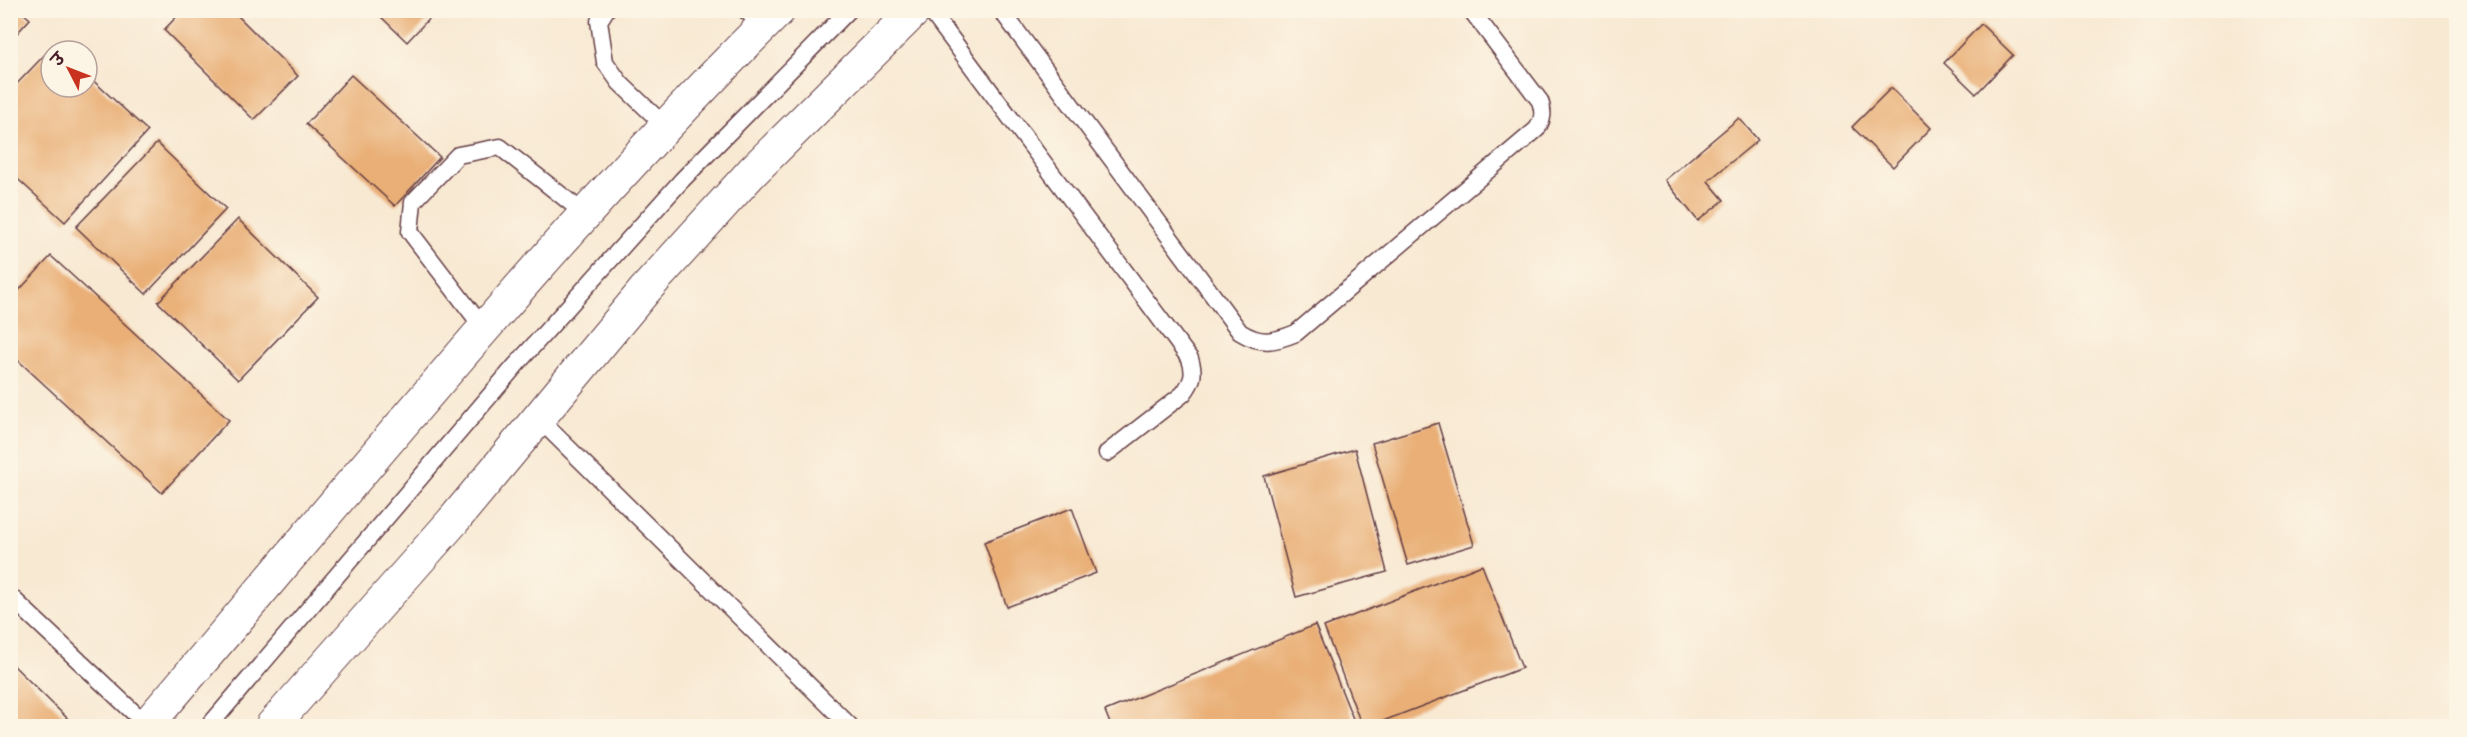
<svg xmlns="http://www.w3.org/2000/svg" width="2467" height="737" font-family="'Gochi Hand','Playpen Sans Deva',sans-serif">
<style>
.building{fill:#e9af76}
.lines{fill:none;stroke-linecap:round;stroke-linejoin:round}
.service-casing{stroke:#643d44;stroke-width:19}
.primary-casing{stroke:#643d44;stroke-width:35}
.service{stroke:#fff;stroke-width:16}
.primary{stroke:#fff;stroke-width:33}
</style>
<rect width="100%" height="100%" fill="#fcf5e5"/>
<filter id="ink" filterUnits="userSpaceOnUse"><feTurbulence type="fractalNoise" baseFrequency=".0167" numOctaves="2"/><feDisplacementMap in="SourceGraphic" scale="12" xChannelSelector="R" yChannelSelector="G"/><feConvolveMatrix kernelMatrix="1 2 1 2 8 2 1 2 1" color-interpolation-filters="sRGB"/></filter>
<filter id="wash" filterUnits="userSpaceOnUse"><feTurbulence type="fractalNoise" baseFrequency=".008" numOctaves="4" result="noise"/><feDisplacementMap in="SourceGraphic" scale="24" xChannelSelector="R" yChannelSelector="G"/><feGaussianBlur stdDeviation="1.35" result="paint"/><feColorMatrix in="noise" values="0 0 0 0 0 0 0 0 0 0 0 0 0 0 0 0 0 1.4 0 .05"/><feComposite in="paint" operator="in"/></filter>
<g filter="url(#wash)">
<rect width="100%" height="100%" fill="#f8e9d3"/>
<g id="blocks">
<g class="building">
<polygon points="10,10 20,10 30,19 10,41"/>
<polygon points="183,10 232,10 298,76 254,120 164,30"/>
<polygon points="374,10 437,10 407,42"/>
<polygon points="1981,24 2013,55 1976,94 1944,63"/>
<polygon points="54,45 61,51 51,51 51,87 87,87 87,75 148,131 65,222 10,172 10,91"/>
<polygon points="351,75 440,157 395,206 306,124"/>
<polygon points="1891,88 1931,128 1893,167 1852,127"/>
<polygon points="1739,118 1758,140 1708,181 1724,200 1698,221 1665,180"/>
<polygon points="157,143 226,209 146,294 76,227"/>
<polygon points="238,219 318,297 238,380 158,302"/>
<polygon points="51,256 229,420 162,493 10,353 10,300"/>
<polygon points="1438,423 1474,545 1408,565 1372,443"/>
<polygon points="1355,449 1387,572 1296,597 1264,476"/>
<polygon points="1072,508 1096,573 1007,607 984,542"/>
<polygon points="1482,565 1522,668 1370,726 1362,726 1324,627"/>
<polygon points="1315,625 1356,726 1111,726 1105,711"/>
<polygon points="10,662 69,720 62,726 10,726"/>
</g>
</g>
</g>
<g filter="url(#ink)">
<use href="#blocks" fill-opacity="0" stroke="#643d44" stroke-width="1.5"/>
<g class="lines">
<defs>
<g id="service">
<polyline points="606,10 599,21 605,62 620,83 666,127"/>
<polyline points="745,10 764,25"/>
<path d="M930,10L1190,359C1195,374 1193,381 1183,394L1107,453"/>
<path d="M1001,10L1240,332C1261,345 1274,342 1296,333L1537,129C1543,119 1544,113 1540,101L1471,10"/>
<polyline points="484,329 410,232 413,202 458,155 500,147 585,214"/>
<polyline points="538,418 850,726"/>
<polyline points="10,596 147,725"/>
<polyline points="209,726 516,365 682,180 849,10"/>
</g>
<g id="primary">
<path d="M146,726C353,485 552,235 779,10"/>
<polyline points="272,726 453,521 645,290 752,172 915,10"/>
</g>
</defs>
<use href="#service" class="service-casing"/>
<use href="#primary" class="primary-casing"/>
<use href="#service" class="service"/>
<use href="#primary" class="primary"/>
</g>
</g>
<rect width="2467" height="737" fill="none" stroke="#fcf5e5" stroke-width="36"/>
<g transform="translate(69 69) rotate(312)"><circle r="28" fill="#fcf5e5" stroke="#b59f9b" stroke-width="1.5"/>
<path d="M0-4.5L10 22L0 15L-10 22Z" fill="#c8321e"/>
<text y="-9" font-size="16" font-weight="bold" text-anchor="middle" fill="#4a1f2b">उ</text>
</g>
</svg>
